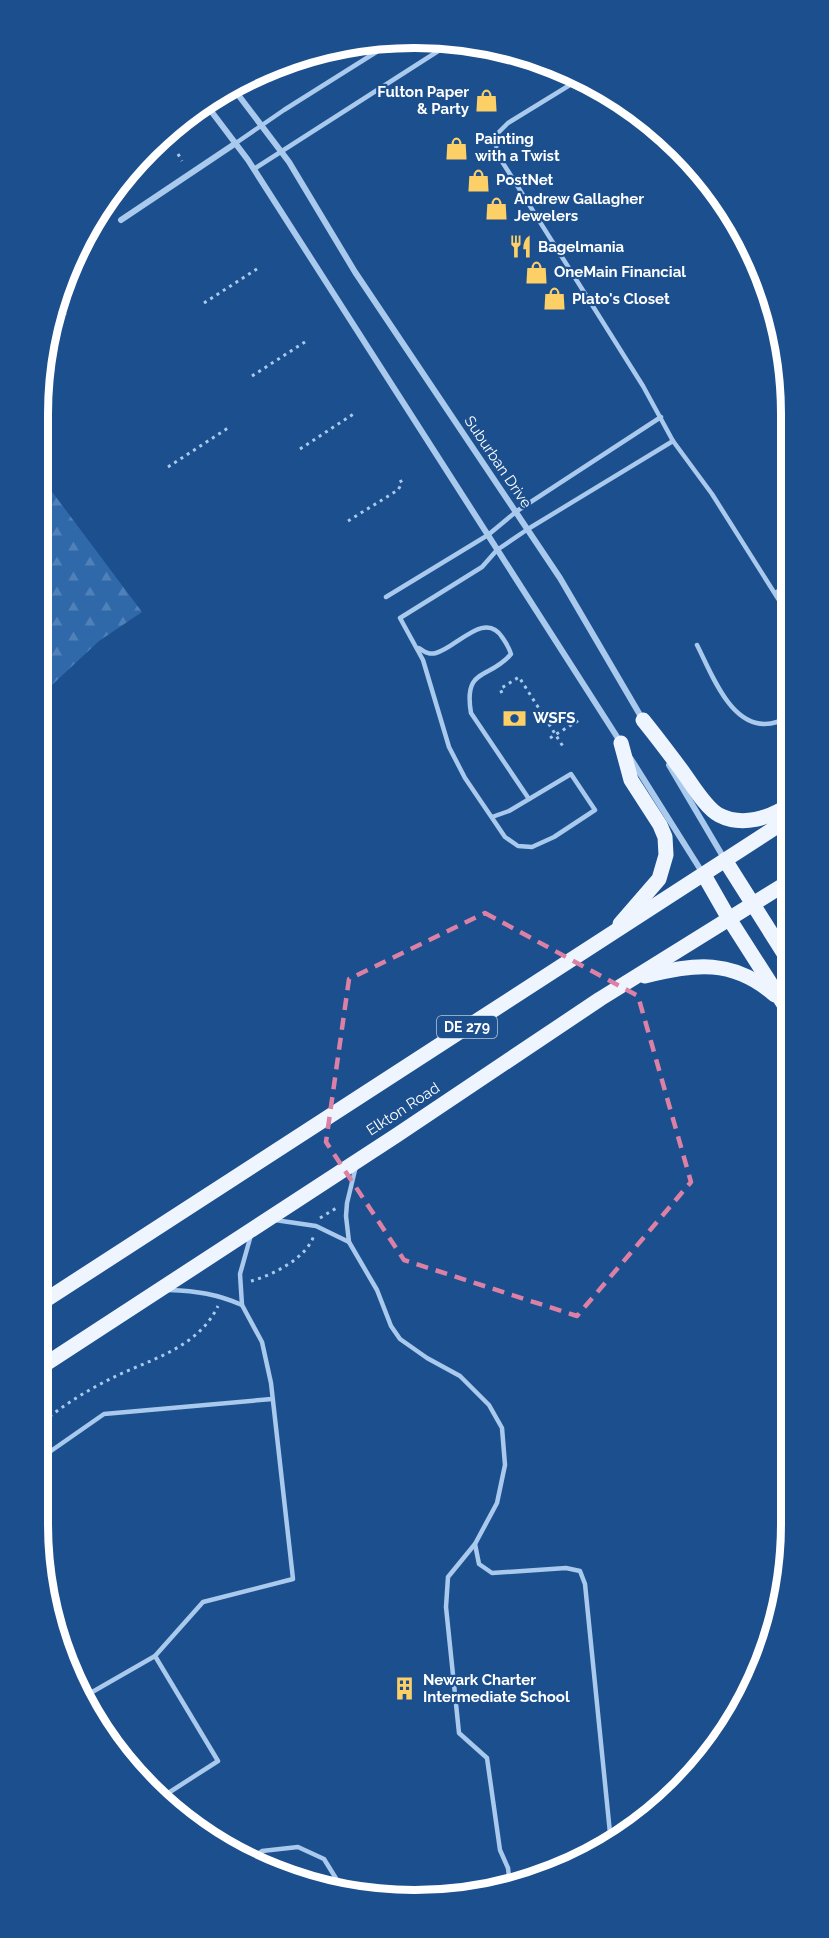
<svg xmlns="http://www.w3.org/2000/svg" width="829" height="1938" font-family="Raleway,sans-serif">
<style>
.forest{fill:url(#forest-firs)}
.lines{fill:none;stroke-linecap:round;stroke-linejoin:round}
.path{stroke:#a9c9ed;stroke-width:3;stroke-dasharray:3 4.5;stroke-linecap:butt}
.lane{stroke:#a9c9ed;stroke-width:4.5}
.street{stroke:#a9c9ed;stroke-width:6}
.primary{stroke:#eff5ff;stroke-width:15}
.marked{fill:none;stroke:#dd80a5;stroke-width:4.5;stroke-dasharray:12 8;stroke-linejoin:round}
.labels{text-anchor:middle;stroke-width:4.5;stroke-linejoin:round;paint-order:stroke}
.shield{fill:#1c4f8d;stroke:#bbcadd;stroke-width:1.5}
.shield-label{font-size:14px;font-weight:bold;fill:#fff}
.poi-label{font-size:15px;font-weight:bold;fill:#fff;stroke:#1c4f8d;text-anchor:start}
.street-label{font-size:15px;fill:#fff;stroke:#1c4f8d}
.rim{fill:none;stroke:#fff;stroke-width:8}
</style>
<defs>
<pattern id="forest-firs" width="22" height="20" patternUnits="userSpaceOnUse" patternTransform="scale(1.5)"><rect width="22" height="20" fill="#3069aa"/><path d="M5 1l3.5 6h-7zM16 11l3.5 6h-7z" fill="#4f80b7"/></pattern>
</defs>
<rect width="100%" height="100%" fill="#1c4f8d"/>
<polygon class="forest" points="38,473 142,612 99,641 38,698"/>
<g class="lines">
<g class="path">
<polyline points="178,154 182,161"/>
<polyline points="204,303 260,267"/>
<polyline points="53,322 66,313"/>
<polyline points="252,376 308,340"/>
<polyline points="300,449 355,413"/>
<polyline points="168,467 228,428"/>
<polyline points="348,521 398,490 402,483 399,478"/>
<polyline points="502,693 500,689 519,677 564,748"/>
<polyline points="550,738 581,719"/>
<polyline points="778,914 782,911 790,912"/>
<polyline points="320,1218 338,1207"/>
<path d="M251,1281C273,1275 307,1258 314,1235"/>
<path d="M38,1426C60,1407 86,1391 112,1378C151,1359 198,1348 218,1306"/>
</g>
<g class="lane">
<polyline points="578,80 508,123 497,134 496,152 643,386 673,441 712,494 789,616"/>
<polyline points="236,143 284,110 397,39"/>
<polyline points="254,169 446,46"/>
<polyline points="775,593 789,585"/>
<polyline points="386,597 488,535 517,511 661,417"/>
<path d="M697,645C712,674 733,736 777,722C781,720 785,717 789,715"/>
<path d="M419,648C425,652 429,655 436,653C456,648 485,610 502,637C506,643 509,647 511,654C490,680 463,666 471,713L529,799"/>
<polyline points="492,817 509,811 571,774 595,810 554,837 532,847 518,846 505,837 465,778 449,747 423,660 400,618 482,567 497,550 528,529 673,441"/>
<polyline points="356,1166 347,1203 346,1216 349,1242 377,1290 391,1326 400,1339 427,1358 460,1376 489,1405 502,1428 505,1465 497,1503 475,1544 448,1577 446,1607 459,1733 487,1758 500,1850 508,1868 510,1885"/>
<polyline points="275,1220 316,1226 349,1242"/>
<path d="M169,1290C197,1291 217,1294 242,1305"/>
<polyline points="38,1460 104,1414 272,1399"/>
<polyline points="475,1544 479,1564 492,1573 566,1568 580,1571 585,1584 611,1843"/>
<polyline points="155,1656 218,1761 162,1797"/>
<polyline points="87,1695 155,1656 203,1602 293,1579 271,1383 262,1342 242,1305 240,1274 251,1235"/>
<polyline points="250,1859 262,1851 298,1847 324,1859 345,1893"/>
</g>
<g class="street">
<polyline points="233,88 289,162 355,272 560,578 643,720"/>
<polyline points="208,107 248,160 621,743"/>
<polyline points="121,220 236,143"/>
<polyline points="631,759 702,872"/>
<polyline points="669,765 725,860"/>
</g>
<g class="primary">
<path d="M643,720C656,736 668,752 680,768C690,781 705,808 719,815C742,827 770,818 789,805"/>
<polyline points="725,860 790,963"/>
<polyline points="704,875 728,917 790,1014"/>
<polyline points="620,924 659,879 666,855 665,837 660,825 631,780 621,743"/>
<path d="M645,976C695,964 732,958 775,995"/>
<polyline points="38,1305 790,818"/>
<polyline points="38,1369 397,1135 600,999 790,881"/>
</g>
</g>
<path class="marked" d="M485,913L638,996L691,1182L577,1316L404,1260L326,1142L349,979Z"/>
<defs>
<symbol id="shop-bare" viewBox="-9 -9 18 18"><path d="M-5-2.5h2.3a2.7 3.5 0 0 1 5.4 0H5L5.5 6h-11ZM-1.5-2.5h3a1.5 2.3 0 0 0-3 0Z" fill="#fdcf67" stroke="#1c4f8d" stroke-width="2.5" paint-order="stroke"/></symbol>
<symbol id="restaurant-bare" viewBox="-9 -9 18 18"><path d="M-5-6h1v4h1v-4h1v4h1v-4h1v5L-1.5 .5V6h-2V.5L-5-1ZM5-6V6H3V1.5H1.5Q1.5-4 5-6Z" fill="#fdcf67" stroke="#1c4f8d" stroke-width="2.5" paint-order="stroke"/></symbol>
<symbol id="bank-bare" viewBox="-9 -9 18 18"><path d="M-6-4H6V4H-6ZM0-2.3a2.3 2.3 0 1 0 0 4.6a2.3 2.3 0 1 0 0-4.6Z" fill="#fdcf67" stroke="#1c4f8d" stroke-width="2.5" paint-order="stroke"/></symbol>
<symbol id="building-bare" viewBox="-9 -9 18 18"><path d="M-4-6H4V6H1V3H-1V6H-4ZM-2.5-4.3h1.7v1.8h-1.7ZM.8-4.3h1.7v1.8H.8ZM-2.5-1h1.7V.8h-1.7ZM.8-1h1.7V.8H.8Z" fill="#fdcf67" stroke="#1c4f8d" stroke-width="2.5" paint-order="stroke"/></symbol>
</defs>
<g fill-rule="evenodd">
<use href="#shop-bare" x="470" y="84" width="33" height="33"/>
<use href="#shop-bare" x="440" y="132" width="33" height="33"/>
<use href="#shop-bare" x="462" y="164" width="33" height="33"/>
<use href="#shop-bare" x="480" y="192" width="33" height="33"/>
<use href="#restaurant-bare" x="504" y="230" width="33" height="33"/>
<use href="#shop-bare" x="520" y="256" width="33" height="33"/>
<use href="#shop-bare" x="538" y="282" width="33" height="33"/>
<use href="#bank-bare" x="498" y="702" width="33" height="33"/>
<use href="#building-bare" x="388" y="1672" width="33" height="33"/>
</g>
<g class="labels">
<rect class="shield" x="437" y="1016" width="60" height="22" rx="4.5"/>
<g class="shield-label">
<text x="467" y="1032">DE 279</text>
</g>
<g class="poi-label">
<text x="469" y="97" text-anchor="end">Fulton Paper<tspan x="469" dy="17">&amp; Party</tspan></text>
<text x="475" y="144">Painting<tspan x="475" dy="17">with a Twist</tspan></text>
<text x="496" y="185">PostNet</text>
<text x="514" y="204">Andrew Gallagher<tspan x="514" dy="17">Jewelers</tspan></text>
<text x="538" y="252">Bagelmania</text>
<text x="554" y="277">OneMain Financial</text>
<text x="572" y="304">Plato's Closet</text>
<text x="533" y="723">WSFS</text>
<text x="423" y="1685">Newark Charter<tspan x="423" dy="17">Intermediate School</tspan></text>
</g>
<g class="street-label">
<text transform="translate(498 462) rotate(56)" y="5">Suburban Drive</text>
<text transform="translate(403 1109) rotate(-33)" y="5">Elkton Road</text>
</g>
</g>
<path d="M0 0H829V1938H0ZM414 48H415A366 366 0 0 1 781 414V1524A366 366 0 0 1 415 1890H414A366 366 0 0 1 48 1524V414A366 366 0 0 1 414 48Z" fill="#1c4f8d" fill-rule="evenodd"/>
<path class="rim" d="M414 48H415A366 366 0 0 1 781 414V1524A366 366 0 0 1 415 1890H414A366 366 0 0 1 48 1524V414A366 366 0 0 1 414 48Z"/>
</svg>
